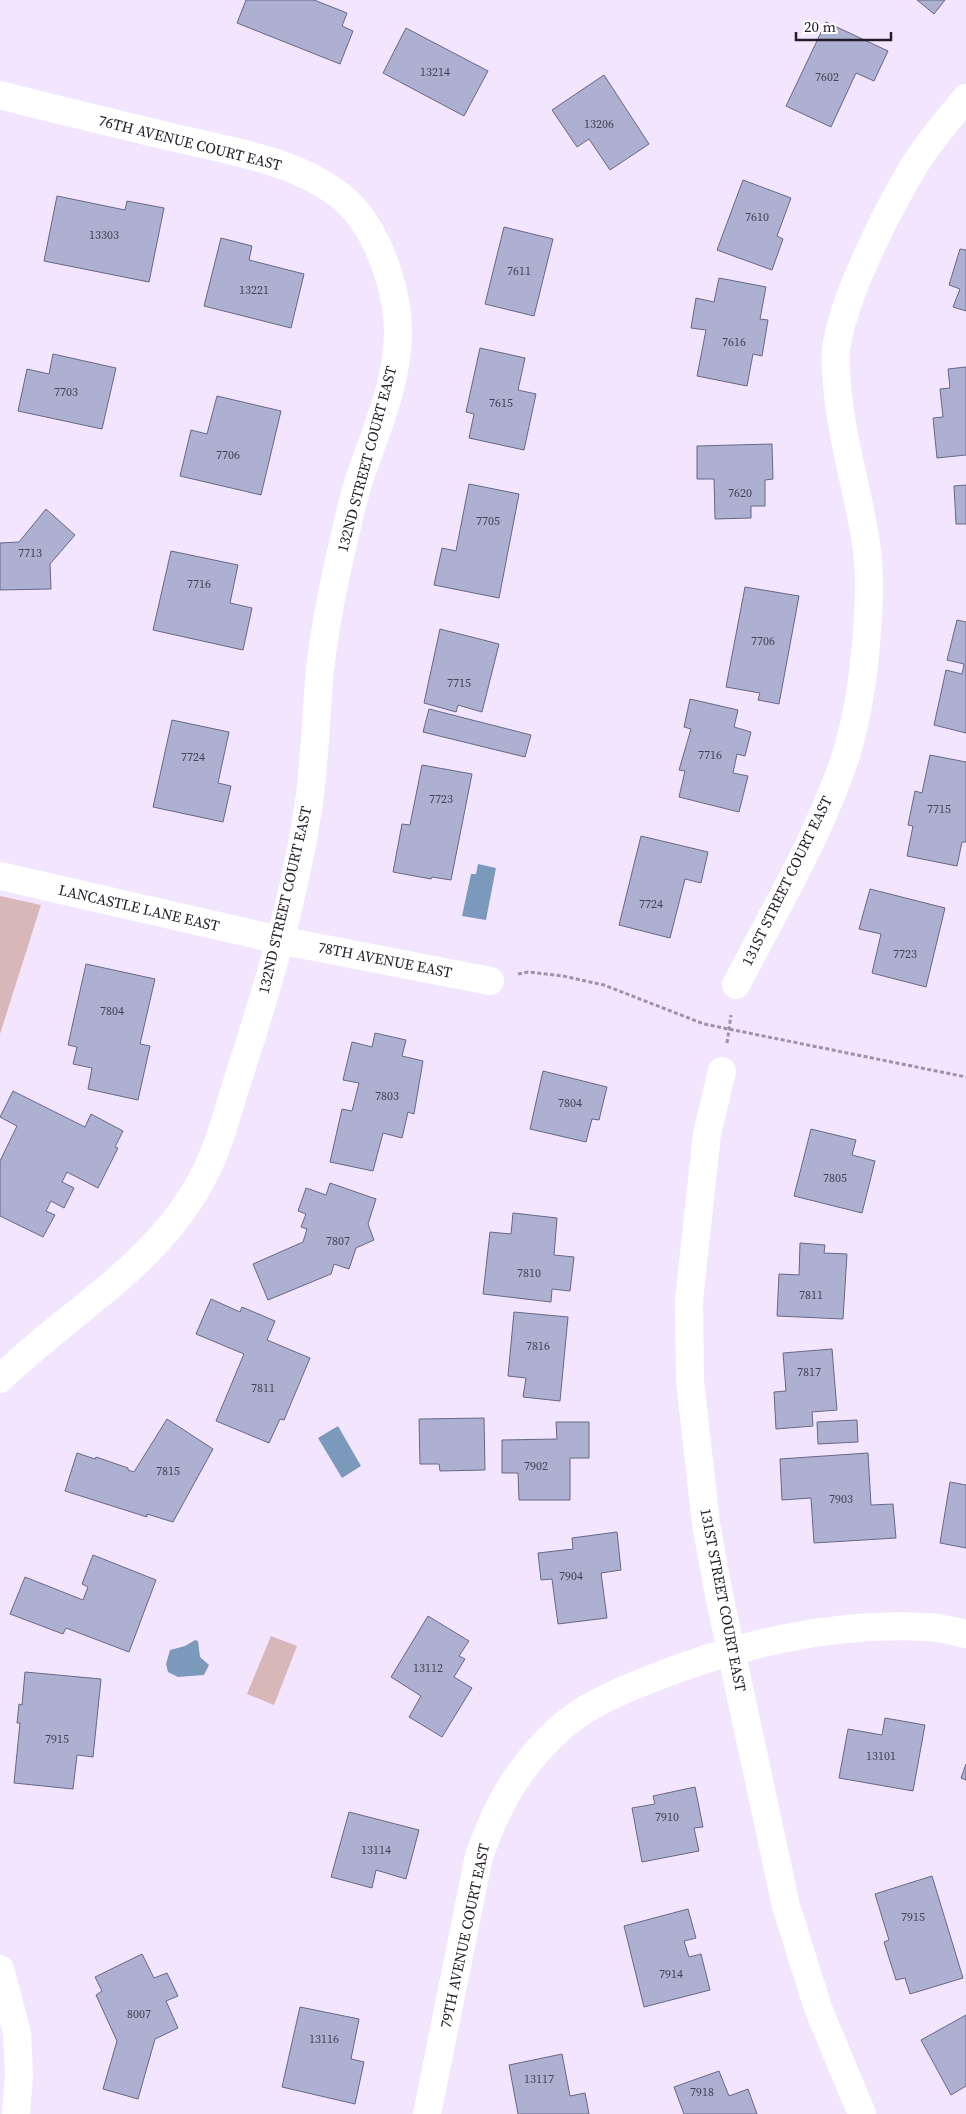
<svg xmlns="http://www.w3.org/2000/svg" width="966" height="2114" font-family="'Source Serif 4',serif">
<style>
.green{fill:#d8b7b9}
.water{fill:#7b99ba}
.building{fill:#adb0d1;stroke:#656886}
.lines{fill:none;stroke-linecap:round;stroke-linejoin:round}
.path{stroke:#9e92a6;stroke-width:3;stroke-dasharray:4 2.5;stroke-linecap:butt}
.minor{stroke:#fff;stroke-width:28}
.labels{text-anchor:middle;stroke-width:5;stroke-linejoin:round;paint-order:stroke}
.number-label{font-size:12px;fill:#464152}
.street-label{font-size:15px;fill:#231c28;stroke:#fff}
</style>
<rect width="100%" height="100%" fill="#f4e5ff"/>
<g class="green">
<polygon points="0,896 41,905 0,1034"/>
<polygon points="271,1636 297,1646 274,1705 247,1694"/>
</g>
<g class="water">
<polygon points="478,864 496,868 486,920 462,916 471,874 476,874"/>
<polygon points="338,1426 361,1466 342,1478 318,1438"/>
<polygon points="195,1640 198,1641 200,1657 209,1665 204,1675 178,1677 168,1672 166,1664 170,1650 185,1646"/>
</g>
<g class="building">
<polygon points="246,0 314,0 347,13 342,26 353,31 340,64 237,23"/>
<polygon points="917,0 945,0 934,14"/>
<polygon points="826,22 888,51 874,81 856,73 831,127 786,106"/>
<polygon points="406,28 488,71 464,116 383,73"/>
<polygon points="604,75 649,144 610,170 589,139 577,147 552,110"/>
<polygon points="743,180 791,198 777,236 783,239 772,270 717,250"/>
<polygon points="57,196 125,210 127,201 164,208 149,282 44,261"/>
<polygon points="504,227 553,239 534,316 485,304"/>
<polygon points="221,238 252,246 249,260 304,274 291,328 204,306"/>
<polygon points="960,249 966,250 966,311 953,307 960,289 949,285"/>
<polygon points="719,278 766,287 760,319 768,320 762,356 753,354 747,386 697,376 706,330 691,328 696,298 714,302"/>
<polygon points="480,348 525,358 518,390 536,394 524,450 469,438 474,414 466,412"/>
<polygon points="53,354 116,368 102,429 18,411 27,369 49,374"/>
<polygon points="966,367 966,455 937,458 933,418 943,417 940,389 950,388 948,369"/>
<polygon points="217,396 281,411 261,495 180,476 191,430 207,434"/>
<polygon points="772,444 773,479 765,480 765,506 751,506 751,518 715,519 714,479 697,479 697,446"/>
<polygon points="469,484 519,494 499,598 434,585 442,548 456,551"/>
<polygon points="966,485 966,524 956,524 954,486"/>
<polygon points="46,509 75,535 50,564 51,589 0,590 0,543 19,542"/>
<polygon points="171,551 238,565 230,603 252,608 243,650 153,630"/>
<polygon points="745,587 799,596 779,704 758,700 760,693 726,687"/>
<polygon points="957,620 966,622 966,733 934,725 946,670 962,674 964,664 947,660"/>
<polygon points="440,629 499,644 482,712 458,705 456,712 424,703"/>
<polygon points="690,699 738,710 734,727 751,732 745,756 737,754 733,773 748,776 739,812 679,797 685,771 679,770 691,729 684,727"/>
<polygon points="429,709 531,735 525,757 423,732"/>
<polygon points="172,720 229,732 218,783 231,786 223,822 153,807"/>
<polygon points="930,755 966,762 966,842 962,842 957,866 907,856 913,826 908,825 915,791 922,793"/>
<polygon points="422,765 472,774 451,880 432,877 431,879 393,872 402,824 410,825"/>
<polygon points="641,836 708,852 701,883 685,879 670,938 619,925"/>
<polygon points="870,889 945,908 926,987 872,973 881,934 859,929"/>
<polygon points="86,964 155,979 140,1044 150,1046 138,1100 88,1089 92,1068 73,1064 77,1047 68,1045"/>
<polygon points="375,1033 406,1040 402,1056 423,1061 414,1114 408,1112 402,1138 383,1133 373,1171 330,1162 342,1109 352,1111 359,1083 343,1080 352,1042 372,1047"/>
<polygon points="543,1071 607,1087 599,1120 592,1119 586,1142 530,1129"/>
<polygon points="13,1091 85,1127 91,1114 123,1131 115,1147 118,1148 98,1188 67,1172 62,1182 74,1188 64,1208 51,1201 46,1211 55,1215 43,1237 0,1216 0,1161 17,1126 0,1117"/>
<polygon points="811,1129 856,1140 852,1155 875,1161 862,1213 794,1196"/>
<polygon points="330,1183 376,1199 368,1224 374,1240 356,1248 349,1269 334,1264 331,1274 268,1300 253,1264 303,1242 307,1229 301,1227 306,1214 298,1211 306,1188 326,1195"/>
<polygon points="513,1213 557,1218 554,1255 574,1257 570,1291 552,1289 551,1302 483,1294 490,1232 511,1234"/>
<polygon points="800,1243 825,1245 824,1253 847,1254 843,1319 777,1316 779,1274 799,1275"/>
<polygon points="211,1299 240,1312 242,1307 275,1321 267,1340 310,1358 284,1420 280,1419 269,1443 216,1421 244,1354 196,1334"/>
<polygon points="514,1312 568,1317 560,1401 523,1397 526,1378 508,1376"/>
<polygon points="832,1349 837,1410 812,1412 813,1426 776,1429 774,1392 786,1391 783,1353"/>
<polygon points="484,1418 485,1470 440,1471 439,1464 420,1464 419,1419"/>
<polygon points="167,1419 213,1449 173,1522 147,1514 147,1517 65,1491 77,1453 95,1459 96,1457 128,1468 128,1470 134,1472"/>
<polygon points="857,1420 858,1442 818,1444 817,1422"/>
<polygon points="556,1422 589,1422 589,1458 570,1458 570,1500 519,1500 518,1473 502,1473 502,1440 557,1439"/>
<polygon points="868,1453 871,1505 893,1504 896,1538 814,1543 811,1498 782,1500 780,1459"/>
<polygon points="950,1482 966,1485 966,1548 940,1543"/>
<polygon points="617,1532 621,1570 601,1573 607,1618 558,1624 552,1579 541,1580 538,1553 573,1549 572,1538"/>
<polygon points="93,1555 156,1580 129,1652 66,1628 63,1634 10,1614 25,1577 83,1600 88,1587 82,1584"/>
<polygon points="428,1616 469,1641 459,1656 465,1659 454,1677 472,1688 442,1737 409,1717 421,1696 391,1677"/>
<polygon points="25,1672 101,1679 93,1757 77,1755 73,1789 14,1783 20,1723 17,1723 19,1704 22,1705"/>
<polygon points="885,1718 925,1725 913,1791 839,1778 848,1729 882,1735"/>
<polygon points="966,1764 966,1780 961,1778"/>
<polygon points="695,1787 703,1827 694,1828 699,1851 642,1862 632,1808 655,1804 653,1796"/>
<polygon points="349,1812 419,1830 406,1879 376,1870 372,1888 331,1877"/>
<polygon points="932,1876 963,1978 910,1994 905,1978 896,1980 884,1942 889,1940 875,1894"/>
<polygon points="688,1909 696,1938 684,1941 689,1957 701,1954 710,1990 644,2007 624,1926"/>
<polygon points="142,1954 154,1978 167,1973 178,1996 166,2001 178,2028 155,2039 138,2099 103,2089 117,2041 96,1995 102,1991 95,1977"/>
<polygon points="300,2007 359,2019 351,2059 364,2062 355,2104 282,2087"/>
<polygon points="966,2015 966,2086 951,2095 921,2040"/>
<polygon points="562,2054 570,2096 585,2093 589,2114 518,2114 509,2065"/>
<polygon points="719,2071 729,2096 748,2089 757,2114 684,2114 674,2087"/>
</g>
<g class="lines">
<g class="path">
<polyline points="518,974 528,972 563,976 604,985 704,1024 966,1077"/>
<polyline points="727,1043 731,1015"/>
</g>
<g class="minor">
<path d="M0,95C54,109 109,122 163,135C224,150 312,161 355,210C381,240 399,296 398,335C397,385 375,433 359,480C350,509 344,540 337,570C330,602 324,636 320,669C316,713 315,758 309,802C296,893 269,983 241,1070C231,1099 224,1130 212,1158C169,1260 74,1306 0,1379"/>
<polyline points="0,876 279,940 490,981"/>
<path d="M736,985C775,909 821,833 847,752C857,718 863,679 866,644C869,611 871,575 866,543C858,490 841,438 837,384C836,373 835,361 836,350C842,299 887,211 914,166C929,141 948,120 966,98"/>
<polyline points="722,1071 707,1134 689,1300 690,1381 706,1524 719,1595 786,1906 818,2008 862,2114"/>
<polyline points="0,1969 17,2033 19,2075 16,2114"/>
<path d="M427,2114L479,1856C497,1806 516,1770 556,1732C581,1708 615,1693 648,1680C734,1645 831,1622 925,1627C938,1627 953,1631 966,1634"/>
</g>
</g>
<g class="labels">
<g class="number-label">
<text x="435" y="76">13214</text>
<text x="827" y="81">7602</text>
<text x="599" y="128">13206</text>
<text x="757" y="221">7610</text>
<text x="104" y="239">13303</text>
<text x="519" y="275">7611</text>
<text x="254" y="294">13221</text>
<text x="734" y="346">7616</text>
<text x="66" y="396">7703</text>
<text x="501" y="407">7615</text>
<text x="228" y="459">7706</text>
<text x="740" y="497">7620</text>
<text x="488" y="525">7705</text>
<text x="30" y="557">7713</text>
<text x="199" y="588">7716</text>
<text x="763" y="645">7706</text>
<text x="459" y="687">7715</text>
<text x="710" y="759">7716</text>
<text x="193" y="761">7724</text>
<text x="441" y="803">7723</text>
<text x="939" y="813">7715</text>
<text x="651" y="908">7724</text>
<text x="905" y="958">7723</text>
<text x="112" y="1015">7804</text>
<text x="387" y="1100">7803</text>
<text x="570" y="1107">7804</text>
<text x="835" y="1182">7805</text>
<text x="338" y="1245">7807</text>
<text x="529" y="1277">7810</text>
<text x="811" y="1299">7811</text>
<text x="538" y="1350">7816</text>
<text x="809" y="1376">7817</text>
<text x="263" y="1392">7811</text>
<text x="536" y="1470">7902</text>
<text x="168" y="1475">7815</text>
<text x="841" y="1503">7903</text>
<text x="571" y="1580">7904</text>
<text x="428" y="1672">13112</text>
<text x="57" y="1743">7915</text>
<text x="881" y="1760">13101</text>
<text x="667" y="1821">7910</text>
<text x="376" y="1854">13114</text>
<text x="913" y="1921">7915</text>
<text x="671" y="1978">7914</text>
<text x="139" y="2018">8007</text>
<text x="324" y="2043">13116</text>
<text x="539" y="2083">13117</text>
<text x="702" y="2096">7918</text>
</g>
<g class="street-label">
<text transform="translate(190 143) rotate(14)" y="5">76TH AVENUE COURT EAST</text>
<text transform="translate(367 459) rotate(-75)" y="5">132ND STREET COURT EAST</text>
<text transform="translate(787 881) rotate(-64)" y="5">131ST STREET COURT EAST</text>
<text transform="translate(285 900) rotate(-77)" y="5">132ND STREET COURT EAST</text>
<text transform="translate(139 908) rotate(13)" y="5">LANCASTLE LANE EAST</text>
<text transform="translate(385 960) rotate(11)" y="5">78TH AVENUE EAST</text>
<text transform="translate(723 1600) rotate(79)" y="5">131ST STREET COURT EAST</text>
<text transform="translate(465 1936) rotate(-78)" y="5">79TH AVENUE COURT EAST</text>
</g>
</g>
<path d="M796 32v8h95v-8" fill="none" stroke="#231c28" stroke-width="2.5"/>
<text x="804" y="32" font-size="15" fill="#231c28" stroke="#ffffff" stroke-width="4" paint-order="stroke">20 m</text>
</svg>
